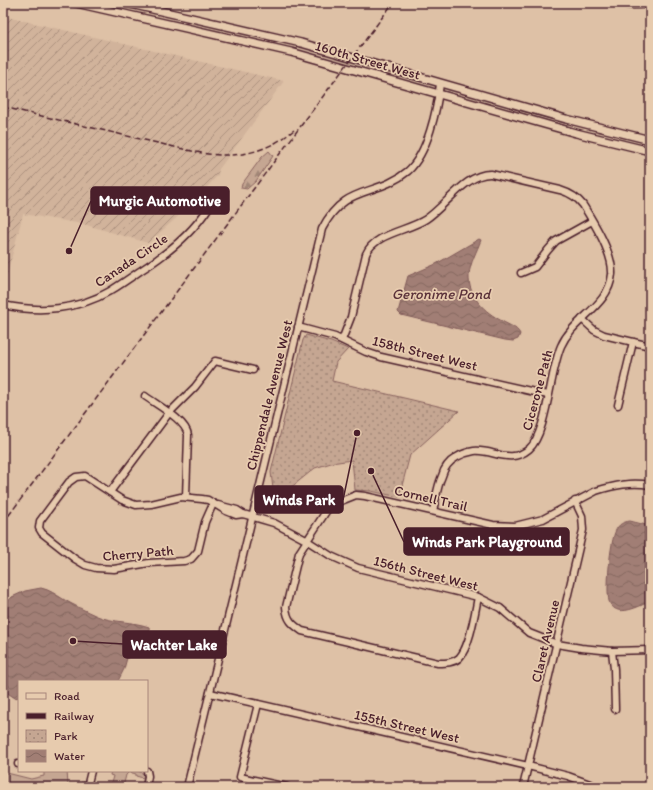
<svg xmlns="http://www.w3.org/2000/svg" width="653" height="790" font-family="Itim,sans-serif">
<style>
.industrial{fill:url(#industrial-furrows)}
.green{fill:#c5a692;stroke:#88625e}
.forest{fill:url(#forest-firs);stroke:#88625e}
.park{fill:url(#park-dots);stroke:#88625e}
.water{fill:url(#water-waves);stroke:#7e5857}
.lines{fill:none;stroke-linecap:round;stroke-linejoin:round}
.minor-casing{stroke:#4a1f2b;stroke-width:9}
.major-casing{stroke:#4a1f2b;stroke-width:10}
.minor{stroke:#e7cbae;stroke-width:6}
.major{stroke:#e7cbae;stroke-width:7}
.rail{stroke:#4a1f2b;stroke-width:1.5;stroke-dasharray:6 3;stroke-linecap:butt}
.labels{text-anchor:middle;stroke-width:3.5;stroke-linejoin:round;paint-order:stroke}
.street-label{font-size:14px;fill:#4a1f2b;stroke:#e7cbae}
.water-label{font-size:15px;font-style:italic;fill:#5b323a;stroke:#e7cbae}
.leader{fill:none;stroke:#4a1f2b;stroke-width:1.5}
.callout-dot{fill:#4a1f2b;stroke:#e7cbae;stroke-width:1.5}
.callout{fill:#4a1f2b;stroke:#4a1f2b;stroke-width:1.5}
.callout-label{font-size:15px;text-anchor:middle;font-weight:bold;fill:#fff}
</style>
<defs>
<pattern id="industrial-furrows" width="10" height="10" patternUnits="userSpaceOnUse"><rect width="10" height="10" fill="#d1b39b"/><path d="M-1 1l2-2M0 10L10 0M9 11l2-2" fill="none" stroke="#ac917f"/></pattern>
<pattern id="forest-firs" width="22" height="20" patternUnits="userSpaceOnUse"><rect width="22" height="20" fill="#c5a692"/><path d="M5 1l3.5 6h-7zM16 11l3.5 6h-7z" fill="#a28777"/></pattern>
<pattern id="park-dots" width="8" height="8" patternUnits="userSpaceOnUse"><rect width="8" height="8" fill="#c5a692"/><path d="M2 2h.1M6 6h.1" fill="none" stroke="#a28777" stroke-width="1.8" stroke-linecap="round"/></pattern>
<pattern id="water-waves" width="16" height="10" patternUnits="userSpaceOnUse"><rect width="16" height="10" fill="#a17e74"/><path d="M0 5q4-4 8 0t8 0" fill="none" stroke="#85675f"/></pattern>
</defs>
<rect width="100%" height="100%" fill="#dec1a6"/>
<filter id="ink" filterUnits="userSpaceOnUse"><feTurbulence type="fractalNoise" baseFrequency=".025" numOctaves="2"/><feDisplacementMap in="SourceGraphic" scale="8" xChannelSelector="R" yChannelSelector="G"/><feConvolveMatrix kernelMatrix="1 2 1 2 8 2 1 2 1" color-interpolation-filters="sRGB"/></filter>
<g filter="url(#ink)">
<polygon class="industrial" points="3,16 284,81 219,169 218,175 207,187 200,189 193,195 182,213 148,243 83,224 23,214 3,290"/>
<g class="green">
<polygon points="46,771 67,771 68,785 80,786 81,782 85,783 85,787 3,787 3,772 31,779 44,776 44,772"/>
<polygon points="111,771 138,771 144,774 143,778 136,776 136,774 129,772 126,775 123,787 110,787 113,776 110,775"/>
</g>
<polygon class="forest" points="269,151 273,156 256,181 247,189 241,188 242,184 262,157"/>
<polygon class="park" points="306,335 331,342 348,349 336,362 332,381 459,411 410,455 399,497 371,491 355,490 352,460 331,463 315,468 284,493 273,489 271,472 303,340"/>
<g class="water">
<path d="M612,3H650V8C637,10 623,11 612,3Z"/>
<path d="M479,239L481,240C477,251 470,263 469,275C468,297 485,312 502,321C508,325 517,327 520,334L518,339L513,341L505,340L401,315L398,312L408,276L436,264Z"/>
<path d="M630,521L650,526V601C643,605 626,613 618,610C614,609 610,605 609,601C606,590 610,541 616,530C619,524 623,522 630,521Z"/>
<path d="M41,588C50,590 55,594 63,599C73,605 86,611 97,616C114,623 132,621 149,627L150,634L139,644L127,658L124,669L118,681H19V697L15,698L3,690V673L7,661L3,638V607L12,597L25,591Z"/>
</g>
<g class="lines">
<defs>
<g id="minor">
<polyline points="521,273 535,267 548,250 556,241 592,221"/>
<path d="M3,305C39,313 78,310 110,291C120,285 130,278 140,271C167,254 192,234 209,207"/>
<polyline points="582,319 594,330 604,335 650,346"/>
<polyline points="298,327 335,337 366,352 381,357 548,395"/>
<path d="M342,340L351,317L366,254C375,233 408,231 426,219C446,206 466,173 491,174L560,190C570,193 577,197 583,205C594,223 613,253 612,274C609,307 573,318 561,346C550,371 547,434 529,449C510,465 493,449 474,451C468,452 462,454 457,457C450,461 444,468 442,476C437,487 436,499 433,511"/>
<path d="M145,396C157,405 186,420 188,435L186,497"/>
<polyline points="618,405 633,342"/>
<polyline points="110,492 169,413 195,387 215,361 253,370"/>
<polyline points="213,504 205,522 198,551 191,559 184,561 149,563 114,569 96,568 85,565 75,559 42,533 39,528 40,521 69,482 76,477 85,476 122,500 136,505 151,504 181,497 202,499 208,500 226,511 236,515 243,514 274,523 306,540 331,556 358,568 478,597 500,608 529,633 557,644 581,648 612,651 650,650"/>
<polyline points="218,505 237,510 243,514"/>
<path d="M478,597C475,612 470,647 459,658C453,663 446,663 438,663L302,631C292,624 287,620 286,607L299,553L327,510L336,503L356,495L365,496L493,525L515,526L543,519L596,491C615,485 631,482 650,485"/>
<polyline points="612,651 614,669 615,709"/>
<polyline points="210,693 528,766 568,776 598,787"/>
<polyline points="258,704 240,777 287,787"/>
<polyline points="18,764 19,764"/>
<polyline points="87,787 91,771"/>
<polyline points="146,787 148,776 147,771"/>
<path d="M187,787L322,229C345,183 376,198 408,171C428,153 437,109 440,84"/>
<polyline points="523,787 583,530 582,516 575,501"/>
</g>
<g id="major">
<polyline points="76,3 291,52 576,133 650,151"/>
<polyline points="126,3 301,43 566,119 650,140"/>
</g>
</defs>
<use href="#minor" class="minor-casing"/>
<use href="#major" class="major-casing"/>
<use href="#minor" class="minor"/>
<use href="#major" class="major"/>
<g class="rail">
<path d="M3,107L196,152C233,159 264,155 294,130"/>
<polyline points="3,523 393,3"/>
</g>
</g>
</g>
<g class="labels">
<g class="street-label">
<text transform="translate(368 60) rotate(16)" y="5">160th Street West</text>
<text transform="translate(131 260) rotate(-34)" y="5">Canada Circle</text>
<text transform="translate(425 353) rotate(14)" y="5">158th Street West</text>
<text transform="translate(537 390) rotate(-75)" y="5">Cicerone Path</text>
<text transform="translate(269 395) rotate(-76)" y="5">Chippendale Avenue West</text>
<text transform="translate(431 498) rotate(13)" y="5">Cornell Trail</text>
<text transform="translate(138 553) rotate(-5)" y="5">Cherry Path</text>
<text transform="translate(426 573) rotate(14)" y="5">156th Street West</text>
<text transform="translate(545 641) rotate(-77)" y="5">Claret Avenue</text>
<text transform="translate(407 726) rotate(13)" y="5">155th Street West</text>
</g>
<g class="water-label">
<text x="441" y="299">Geronime Pond</text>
</g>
</g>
<path class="leader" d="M69 251L91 201M357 433L343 500M371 471L404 542M73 641L123 644"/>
<g class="callout-dot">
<circle cx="69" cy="251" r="4"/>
<circle cx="357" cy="433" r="4"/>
<circle cx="371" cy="471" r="4"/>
<circle cx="73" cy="641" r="4"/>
</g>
<g class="callout">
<rect x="91" y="187" width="138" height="27" rx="4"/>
<rect x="255" y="486" width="88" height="27" rx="4"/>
<rect x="404" y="528" width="165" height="27" rx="4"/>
<rect x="123" y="631" width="103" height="27" rx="4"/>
</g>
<g class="callout-label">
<text x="160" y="206">Murgic Automotive</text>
<text x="299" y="505">Winds Park</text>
<text x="487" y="547">Winds Park Playground</text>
<text x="174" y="650">Wachter Lake</text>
</g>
<rect width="653" height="790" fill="none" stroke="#e7cbae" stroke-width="16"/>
<rect x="8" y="8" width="637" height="774" fill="none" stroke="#4a1f2b" stroke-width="1.5" filter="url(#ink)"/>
<rect x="18" y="680" width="130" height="92" fill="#e7cbae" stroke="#a8867a"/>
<rect x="26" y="693" width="20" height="6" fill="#e7cbae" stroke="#a8867a"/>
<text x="54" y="700" font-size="12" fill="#4a1f2b">Road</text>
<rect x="26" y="713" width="20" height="6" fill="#4a1f2b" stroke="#a8867a"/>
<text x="54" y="720" font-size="12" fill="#4a1f2b">Railway</text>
<rect x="26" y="730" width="20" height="12" fill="url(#park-dots)" stroke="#a8867a"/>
<text x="54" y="740" font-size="12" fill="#4a1f2b">Park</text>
<rect x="26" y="750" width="20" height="12" fill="url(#water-waves)" stroke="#a8867a"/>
<text x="54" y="760" font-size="12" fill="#4a1f2b">Water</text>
</svg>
